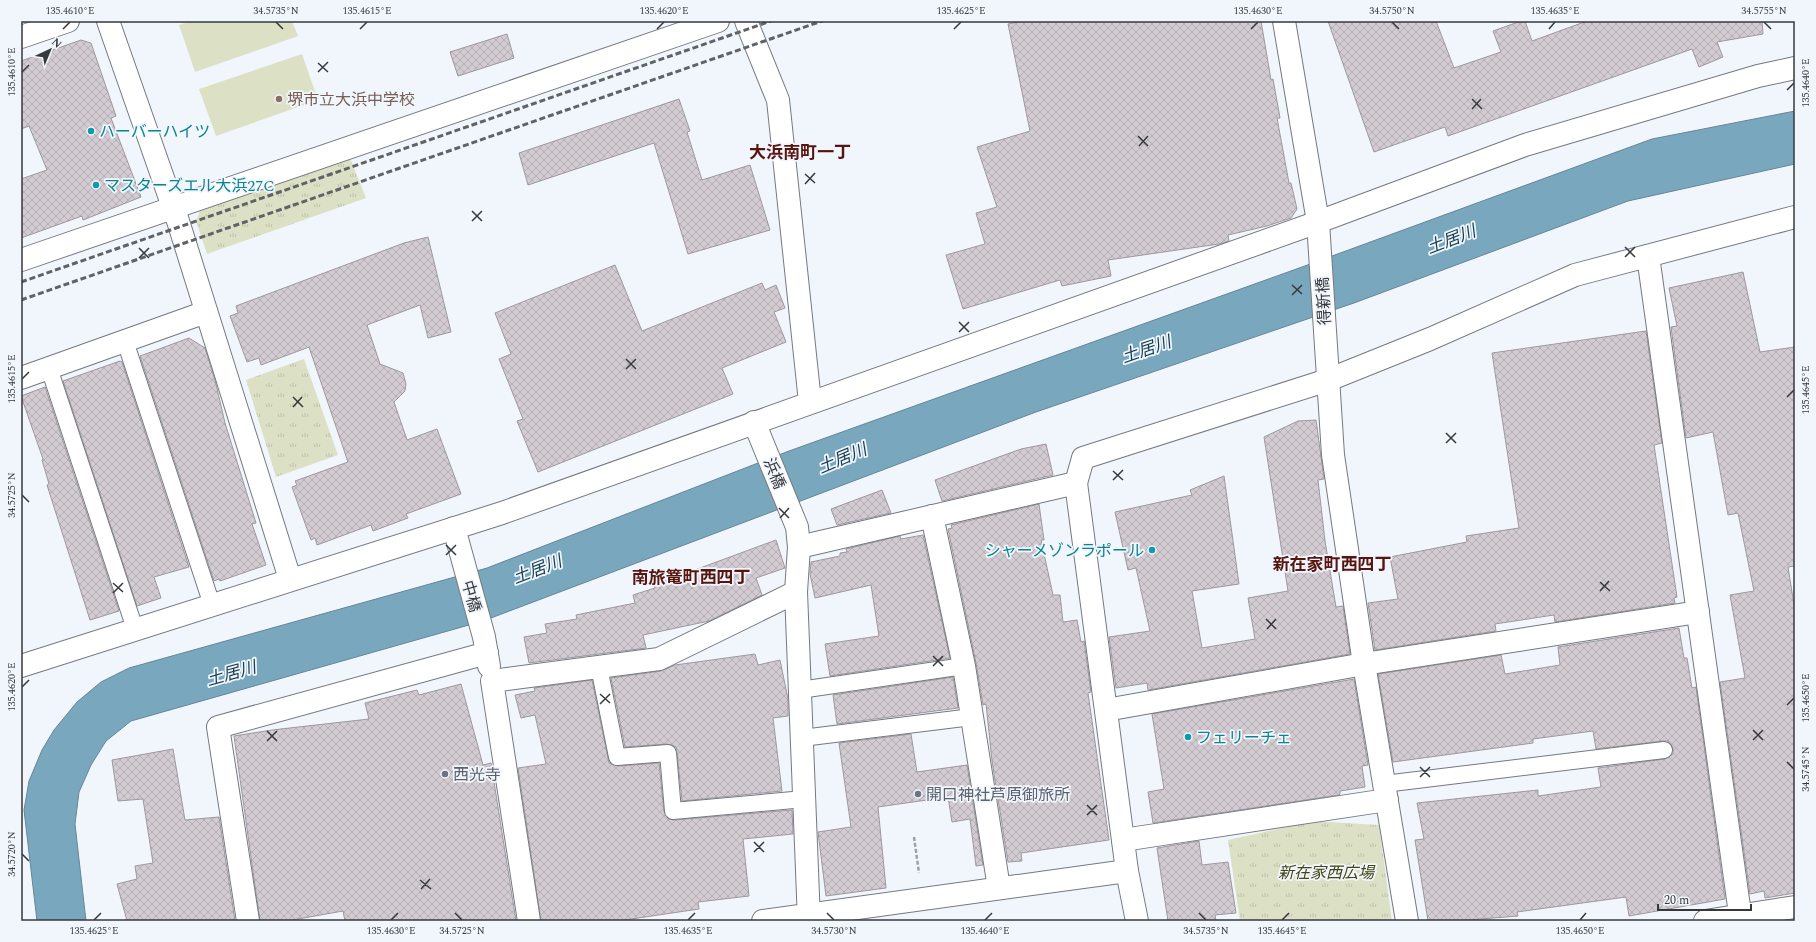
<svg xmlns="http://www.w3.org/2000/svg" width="1816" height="942" font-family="Spectral,'Noto Sans JP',serif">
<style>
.grass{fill:url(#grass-tufts)}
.pitch{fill:#dce1c6}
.water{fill:#79a8be;stroke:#658697}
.building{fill:url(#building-cross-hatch);stroke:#9e989e}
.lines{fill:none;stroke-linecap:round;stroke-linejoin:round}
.lane-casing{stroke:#75797f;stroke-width:18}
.street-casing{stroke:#75797f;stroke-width:24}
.secondary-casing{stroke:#75797f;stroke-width:24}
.path{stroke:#9ea2a7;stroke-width:2.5;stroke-dasharray:4 2;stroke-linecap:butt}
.lane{stroke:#fff;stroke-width:16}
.street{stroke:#fff;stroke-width:22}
.secondary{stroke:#fff;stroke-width:22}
.rail{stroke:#5f6266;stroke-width:3;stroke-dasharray:6 3;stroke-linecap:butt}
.ticks{fill:none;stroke:#36383b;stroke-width:1.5}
.education-dot{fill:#8d6e63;stroke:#f1f6fd;stroke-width:1.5}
.culture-dot{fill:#0f9aa8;stroke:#f1f6fd;stroke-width:1.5}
.worship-dot{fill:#6b7280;stroke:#f1f6fd;stroke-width:1.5}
.labels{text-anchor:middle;stroke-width:3.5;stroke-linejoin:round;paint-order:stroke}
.education-label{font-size:16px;fill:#785e54;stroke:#f1f6fd;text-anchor:start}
.culture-label{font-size:16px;fill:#0d838f;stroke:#f1f6fd;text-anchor:start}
.street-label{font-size:16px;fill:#36383b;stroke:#f1f6fd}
.worship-label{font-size:16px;fill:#5b616d;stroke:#f1f6fd;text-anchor:start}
.park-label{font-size:16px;font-style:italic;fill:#414614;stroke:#f1f6fd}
.neighbourhood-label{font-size:17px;font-weight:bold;fill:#58150f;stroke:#f1f6fd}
.water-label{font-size:17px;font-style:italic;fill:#143d4e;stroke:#f1f6fd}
.neatline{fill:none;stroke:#36383b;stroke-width:1.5}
.ticks-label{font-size:10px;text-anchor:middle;fill:#36383b}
</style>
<defs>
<pattern id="grass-tufts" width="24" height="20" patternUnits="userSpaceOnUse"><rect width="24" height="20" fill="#dce1c6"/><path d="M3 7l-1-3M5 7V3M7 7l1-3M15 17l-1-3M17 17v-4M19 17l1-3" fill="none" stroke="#bdc2ab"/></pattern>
<pattern id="building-cross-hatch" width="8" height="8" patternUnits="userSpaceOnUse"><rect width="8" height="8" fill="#d2cbd2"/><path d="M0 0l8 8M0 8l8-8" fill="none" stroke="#b5afb5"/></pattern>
</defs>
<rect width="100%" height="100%" fill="#f1f6fd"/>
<g class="grass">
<polygon points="350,158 366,198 207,254 196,221 201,208"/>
<polygon points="304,359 338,455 276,477 246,380"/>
<polygon points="1314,821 1379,825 1392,921 1240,921 1228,840"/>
</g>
<g class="pitch">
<polygon points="191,21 292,21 298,36 195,72 179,25"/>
<polygon points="302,54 318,100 216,136 199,89"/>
</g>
<polygon class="water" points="1795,111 1795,164 1628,201 1354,303 1036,412 483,621 131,721 106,741 91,765 79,792 75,824 86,921 37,921 24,810 29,781 42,750 54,730 77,702 101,682 129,668 487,568 789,451 1302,267 1652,139"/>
<g class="building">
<polygon points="1023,21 1261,21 1271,80 1273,79 1280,118 1277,118 1289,183 1291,183 1297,209 1291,218 1267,226 1228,235 1229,241 1219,244 1108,260 1111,276 1062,286 1060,280 963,309 946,255 985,244 976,213 997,207 977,147 1030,131 1008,24"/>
<polygon points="1328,21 1436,21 1454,68 1501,52 1493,31 1521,21 1525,21 1532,41 1587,21 1762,21 1763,34 1717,42 1723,57 1699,67 1692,49 1448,136 1445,127 1374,152"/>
<polygon points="507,34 514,58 458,76 450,52"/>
<polygon points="81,40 91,43 116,116 111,118 141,197 83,220 82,216 21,238 21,179 47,170 29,126 21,129 21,61"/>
<polygon points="679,99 690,131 687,132 702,180 750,165 770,230 688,254 654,143 528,185 519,153"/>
<polygon points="428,237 451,332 428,338 420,305 367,325 380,364 403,373 406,384 405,391 394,402 407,440 437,429 461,494 406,514 408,518 373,531 371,525 317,545 315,538 311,540 292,487 297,485 295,481 348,462 309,347 261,365 259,358 247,362 230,316 238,313 236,306 404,243"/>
<polygon points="615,265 642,331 762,283 765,290 776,285 785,308 774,312 786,342 722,368 733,394 538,472 517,421 523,419 499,359 511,354 495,313"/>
<polygon points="1743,272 1760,352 1795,347 1795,566 1788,567 1795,611 1795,893 1765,898 1764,891 1750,894 1720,682 1745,678 1730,595 1754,591 1738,513 1728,515 1713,432 1686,438 1671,327 1677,326 1669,288"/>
<polygon points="1646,331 1662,443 1654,445 1677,597 1674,598 1675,603 1555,622 1554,615 1495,624 1496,631 1375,650 1368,603 1398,599 1390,557 1467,542 1466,536 1519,528 1492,353"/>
<polygon points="189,338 205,348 215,380 225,423 256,523 252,524 266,565 220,581 219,579 214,581 140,356"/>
<polygon points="120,361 122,362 189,567 154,577 161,598 137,606 63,381"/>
<polygon points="45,387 119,611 90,620 47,485 49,484 42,460 43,459 21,396"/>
<polygon points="1316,420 1324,479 1318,480 1325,541 1336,607 1343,606 1350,654 1148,690 1147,683 1116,688 1109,637 1150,631 1136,568 1128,570 1115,512 1192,495 1190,490 1224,476 1239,584 1192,591 1202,648 1255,639 1248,598 1288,591 1264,437 1298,421"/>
<polygon points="1046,444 1053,475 942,501 935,480 1021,449"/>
<polygon points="882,490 891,513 837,525 831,509"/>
<polygon points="1039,504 1044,540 1041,540 1053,595 1060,595 1063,622 1077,620 1081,642 1084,641 1091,692 1088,693 1109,840 1021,853 1022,861 1008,862 992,761 986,704 983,705 976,663 948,529 952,528 951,525"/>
<polygon points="923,535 950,658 830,676 825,644 879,636 871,585 815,598 810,574 811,562 840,556 840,553 847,552 846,549 900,536 901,539"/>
<polygon points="776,540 785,568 756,578 762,595 709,621 643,635 646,648 529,663 524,637 547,633 545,624 577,619 576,615 635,603 633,595 655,588 654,585"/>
<polygon points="1679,628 1684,658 1687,658 1692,688 1696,687 1725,899 1629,916 1626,897 1517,912 1518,916 1456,921 1428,921 1415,840 1424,839 1417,803 1538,790 1538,796 1601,787 1598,768 1665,759 1673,754 1673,748 1668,741 1663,741 1596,749 1593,731 1533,739 1533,743 1393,762 1378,674 1501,655 1505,674 1560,665 1558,647"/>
<polygon points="755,654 758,665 780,660 788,699 788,716 773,718 782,791 682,801 677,752 676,747 667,744 625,747 611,678 661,671 675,665"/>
<polygon points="953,677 958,708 837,724 833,695"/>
<polygon points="1354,679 1368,765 1362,766 1365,787 1340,791 1340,794 1339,795 1153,823 1148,792 1164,789 1152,714"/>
<polygon points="592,680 609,763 618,766 659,763 664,812 669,819 674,820 792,810 793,834 743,839 749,896 698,902 699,909 618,921 541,921 518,768 546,764 535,715 521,718 515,695 535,691 534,688"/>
<polygon points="461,684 483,765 491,763 516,921 345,921 343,911 287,921 260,921 234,736 272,730 369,719 365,703 417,690 419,695"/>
<polygon points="911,734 917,772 967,765 983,865 976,866 970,819 952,822 948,797 878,807 886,888 826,896 818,832 851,827 839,743"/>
<polygon points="173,749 185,820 219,817 235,921 127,921 117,884 137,879 135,866 153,863 143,799 118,801 112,760"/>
<polygon points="1199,841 1202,865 1228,862 1236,913 1215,915 1216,921 1168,921 1157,848"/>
</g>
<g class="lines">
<defs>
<g id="lane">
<polyline points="125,341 212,605"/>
<polyline points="49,368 135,629"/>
<polyline points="599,667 617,757 668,753 673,811 804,799"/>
<polyline points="800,690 964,666"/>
<polyline points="802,738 972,717"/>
<polyline points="1384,784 1664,750"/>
</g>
<g id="street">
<polyline points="108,21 178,221 290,579"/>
<polyline points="746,21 778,100 810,402"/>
<polyline points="1284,21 1318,222 1333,455 1364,664 1407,921"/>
<polyline points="21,37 68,21"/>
<polyline points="1648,256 1741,921"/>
<polyline points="21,260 718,21"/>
<polyline points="21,378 206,312"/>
<polyline points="754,422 797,527 799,547 796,592 809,921"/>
<polyline points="932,516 964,666 999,888"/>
<polyline points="454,528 484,637 489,666"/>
<polyline points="799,547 1076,483"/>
<polyline points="1106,710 1364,664 1698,612"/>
<polyline points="1123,840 1387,800"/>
<polyline points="248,921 218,727 487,653"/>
<polyline points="529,921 492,681 659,659 796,592"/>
<polyline points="763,921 1127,871"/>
</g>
<g id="secondary">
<polyline points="21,666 502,513 1318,222 1525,145 1758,76 1795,68"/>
<polyline points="1137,921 1127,871 1076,483 1083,458 1328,380 1430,339 1575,275 1795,217"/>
<polyline points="1705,921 1795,907"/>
</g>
</defs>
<use href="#lane" class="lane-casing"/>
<use href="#street" class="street-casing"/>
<use href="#secondary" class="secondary-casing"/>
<polyline class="path" points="914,837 919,873"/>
<use href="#lane" class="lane"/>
<use href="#street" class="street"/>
<use href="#secondary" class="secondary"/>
<g class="rail">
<polyline points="21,282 771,21"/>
<polyline points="21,300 822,21"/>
</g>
</g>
<path class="ticks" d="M276,22L283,29M1392,22L1399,29M1764,22L1771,29M63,29L70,22M360,29L367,22M657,29L664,22M954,29L961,22M1251,29L1258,22M1549,29L1555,22M318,63L328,72M22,72L29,65M318,72L328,62M1787,90L1794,83M1472,99L1482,109M1472,109L1481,99M1138,136L1148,146M1139,146L1148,136M805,174L815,183M805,184L815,173M472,211L482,221M472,221L482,211M1625,247L1635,257M139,248L149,258M1625,257L1635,247M139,258L149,248M1292,285L1302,294M1292,295L1302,285M959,322L969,332M959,332L969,322M626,359L636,369M626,369L636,359M22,379L29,372M293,397L303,407M1787,397L1794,390M293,407L302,397M1446,433L1456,443M1446,443L1456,433M1113,471L1123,480M1113,480L1123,470M22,495L29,502M779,508L789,518M780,518L789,508M446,545L456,555M446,555L456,545M1600,582L1610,591M113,583L123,592M1600,591L1609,581M113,593L123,583M1266,619L1276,629M1267,629L1276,619M933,656L943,666M933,666L943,656M22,687L29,680M600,694L610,703M600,704L610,694M1787,705L1794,698M1753,730L1763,740M267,731L277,741M1753,740L1763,730M267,741L277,731M1787,762L1794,769M1420,767L1430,777M1420,777L1430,767M1087,805L1097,815M1087,815L1097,805M754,842L764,852M754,852L764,842M22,854L29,861M420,880L431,889M421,889L430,879M455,913L462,920M827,913L834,920M1199,913L1206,920M94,920L101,913M391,920L398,913M688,920L695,913M985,920L992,913M1282,920L1289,913M1580,920L1586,913"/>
<circle class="education-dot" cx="279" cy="99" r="4"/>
<g class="culture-dot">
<circle cx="91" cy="131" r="4"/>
<circle cx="96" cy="185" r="4"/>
<circle cx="1152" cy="550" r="4"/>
<circle cx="1188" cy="737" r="4"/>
</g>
<g class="worship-dot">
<circle cx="445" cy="774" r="4"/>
<circle cx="918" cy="794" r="4"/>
</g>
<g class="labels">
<g class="education-label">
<text x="287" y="105">堺市立大浜中学校</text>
</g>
<g class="culture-label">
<text x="99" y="137">ハーバーハイツ</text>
<text x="104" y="191">マスターズエル大浜27C</text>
<text x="1144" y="556" text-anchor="end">シャーメゾンラポール</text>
<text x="1196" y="743">フェリーチェ</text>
</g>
<g class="street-label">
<text transform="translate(1323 301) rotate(-93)" y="6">得新橋</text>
<text transform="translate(775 473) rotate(68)" y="6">浜橋</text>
<text transform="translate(472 596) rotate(74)" y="6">中橋</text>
</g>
<g class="worship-label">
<text x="453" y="780">西光寺</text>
<text x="926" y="800">開口神社芦原御旅所</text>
</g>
<g class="park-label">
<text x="1326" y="878">新在家西広場</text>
</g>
<g class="neighbourhood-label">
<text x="800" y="158">大浜南町一丁</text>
<text x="1332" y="570">新在家町西四丁</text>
<text x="691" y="583">南旅篭町西四丁</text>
</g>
<g class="water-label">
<text transform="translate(1451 239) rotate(-21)" y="6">土居川</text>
<text transform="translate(1146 349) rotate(-19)" y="6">土居川</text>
<text transform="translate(842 458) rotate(-23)" y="6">土居川</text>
<text transform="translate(537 569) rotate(-21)" y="6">土居川</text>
<text transform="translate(231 673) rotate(-16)" y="6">土居川</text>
</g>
</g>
<rect width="1816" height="942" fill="none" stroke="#f1f6fd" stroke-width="44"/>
<g transform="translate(50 50) rotate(44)" stroke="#f1f6fd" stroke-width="3" paint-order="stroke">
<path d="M0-3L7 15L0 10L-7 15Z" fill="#36383b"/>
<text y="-6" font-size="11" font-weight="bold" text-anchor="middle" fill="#36383b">N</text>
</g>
<path d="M1658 904v6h93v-6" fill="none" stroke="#36383b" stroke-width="2"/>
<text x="1664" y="904" font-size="12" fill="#36383b" stroke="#f1f6fd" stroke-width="3" paint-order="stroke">20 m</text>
<rect x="22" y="22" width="1772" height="898" class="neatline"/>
<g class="ticks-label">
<text x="70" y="14">135.4610°E</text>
<text x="276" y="14">34.5735°N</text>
<text x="367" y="14">135.4615°E</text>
<text x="664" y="14">135.4620°E</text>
<text x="961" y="14">135.4625°E</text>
<text x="1258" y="14">135.4630°E</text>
<text x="1392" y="14">34.5750°N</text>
<text x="1555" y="14">135.4635°E</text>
<text x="1764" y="14">34.5755°N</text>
<text transform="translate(11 72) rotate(-90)" y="4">135.4610°E</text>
<text transform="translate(1805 83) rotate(-90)" y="4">135.4640°E</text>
<text transform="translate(11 379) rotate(-90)" y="4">135.4615°E</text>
<text transform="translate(1805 390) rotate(-90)" y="4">135.4645°E</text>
<text transform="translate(11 495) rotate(-90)" y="4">34.5725°N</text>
<text transform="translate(11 687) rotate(-90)" y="4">135.4620°E</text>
<text transform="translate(1805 698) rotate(-90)" y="4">135.4650°E</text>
<text transform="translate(1805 769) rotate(-90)" y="4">34.5745°N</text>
<text transform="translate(11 854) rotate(-90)" y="4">34.5720°N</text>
<text x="94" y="934">135.4625°E</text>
<text x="391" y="934">135.4630°E</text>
<text x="462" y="934">34.5725°N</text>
<text x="688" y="934">135.4635°E</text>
<text x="834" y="934">34.5730°N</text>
<text x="985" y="934">135.4640°E</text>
<text x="1206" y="934">34.5735°N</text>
<text x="1282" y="934">135.4645°E</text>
<text x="1580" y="934">135.4650°E</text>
</g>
</svg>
